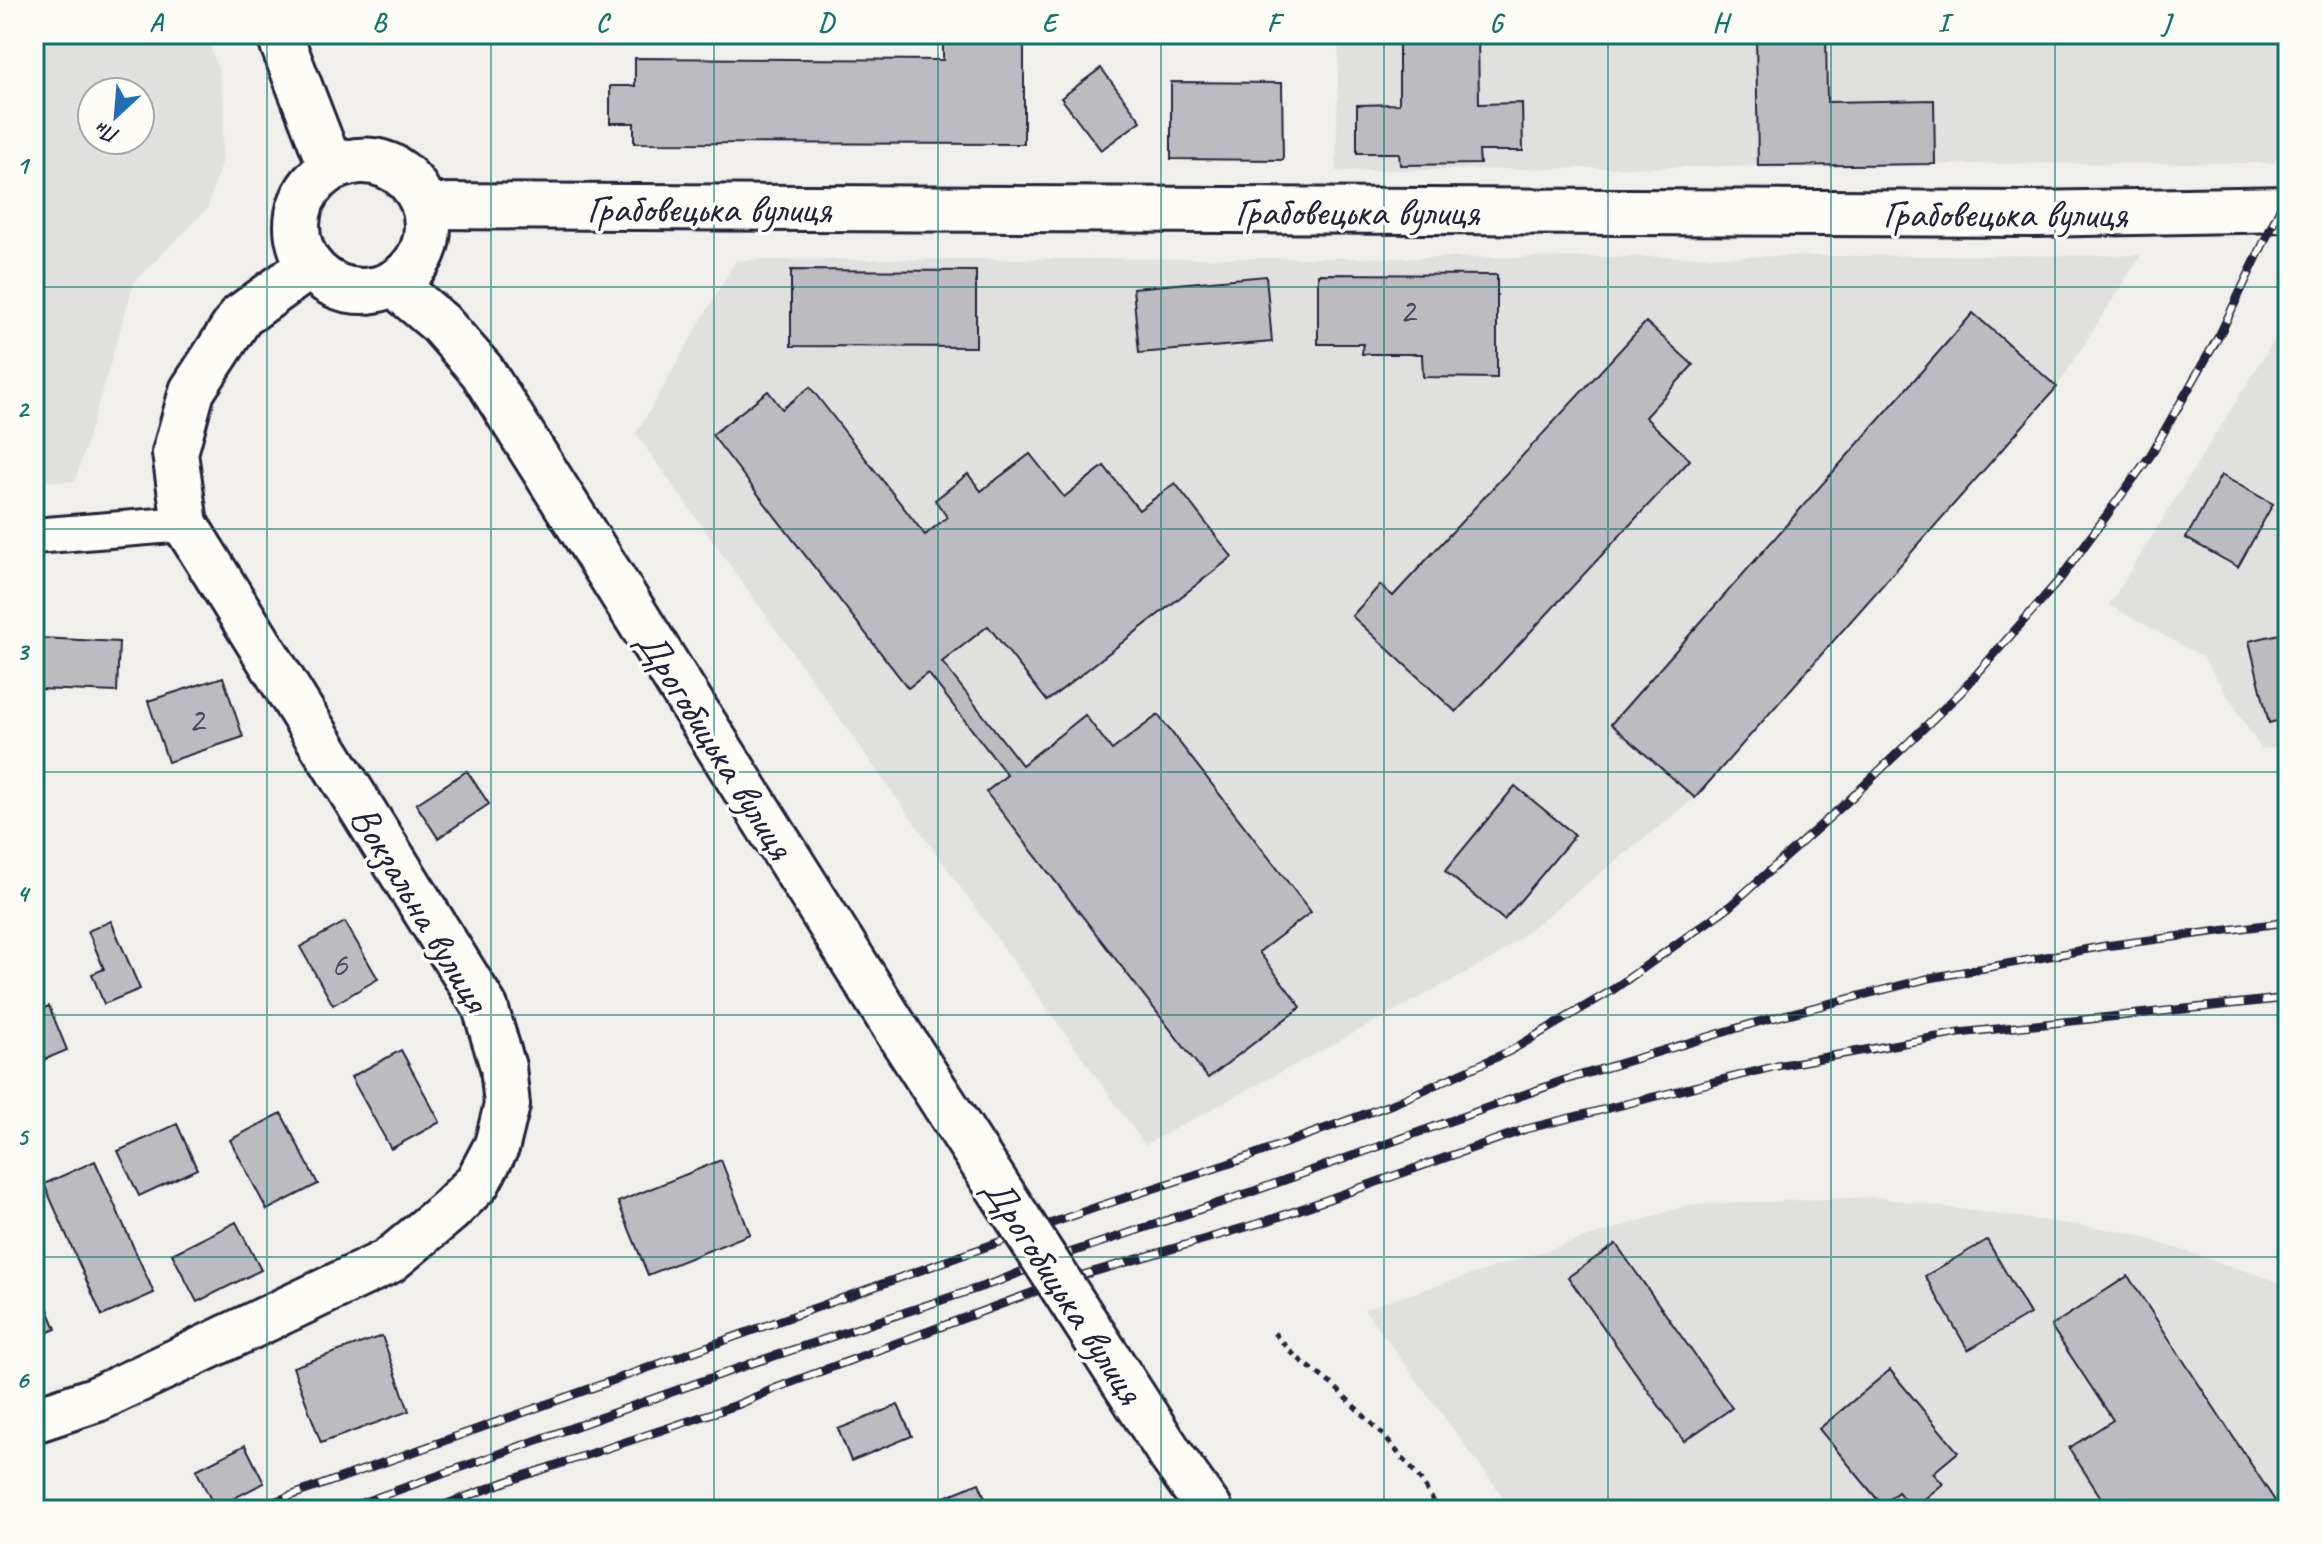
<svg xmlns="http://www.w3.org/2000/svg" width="2322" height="1544" font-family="Caveat,sans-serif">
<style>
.built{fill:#e0e0df;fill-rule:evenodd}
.building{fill:#bcbcc0;stroke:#22223b;stroke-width:2}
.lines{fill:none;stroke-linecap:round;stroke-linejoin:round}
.street-casing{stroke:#22223b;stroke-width:40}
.secondary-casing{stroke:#22223b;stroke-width:50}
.path{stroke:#22223b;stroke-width:5;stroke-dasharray:6 6;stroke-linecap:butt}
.street{stroke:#fdfcf7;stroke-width:34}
.secondary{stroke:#fdfcf7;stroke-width:44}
.rail-casing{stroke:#22223b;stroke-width:9}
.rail{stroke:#fdfcf7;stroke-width:6;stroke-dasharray:18;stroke-linecap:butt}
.secondary-bridge-casing{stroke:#22223b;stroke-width:50;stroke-linecap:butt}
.secondary-bridge{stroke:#fdfcf7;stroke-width:44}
.grid{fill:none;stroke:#0f766e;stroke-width:2;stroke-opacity:0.55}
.labels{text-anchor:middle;stroke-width:7;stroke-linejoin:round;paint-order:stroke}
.number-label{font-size:36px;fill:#48485c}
.street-label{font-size:40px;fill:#22223b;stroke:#fdfcf7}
.neatline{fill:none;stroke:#0f766e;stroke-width:3}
.grid-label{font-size:26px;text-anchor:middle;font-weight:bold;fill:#0f766e}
</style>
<rect width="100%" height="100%" fill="#f0efec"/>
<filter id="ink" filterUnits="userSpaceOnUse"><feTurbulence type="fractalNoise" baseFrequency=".0125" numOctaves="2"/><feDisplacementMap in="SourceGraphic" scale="16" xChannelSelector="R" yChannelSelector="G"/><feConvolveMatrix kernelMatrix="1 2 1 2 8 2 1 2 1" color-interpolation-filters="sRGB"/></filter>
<g filter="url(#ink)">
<g class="built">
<path d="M34,34H205L218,68L225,109L221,162L208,208L134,283L75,482L34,481ZM92,92H140V140H92Z"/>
<polygon points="1339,34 2288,34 2288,127 2274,163 1935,164 1336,171"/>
<polygon points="2141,255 2057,387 1695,798 1495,957 1145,1145 636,434 736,260"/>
<polygon points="2288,318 2288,745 2261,749 2203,657 2109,605"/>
<polygon points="1873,1197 2127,1232 2288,1285 2288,1510 1513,1510 1364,1309 1688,1205"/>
</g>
<g class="building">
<polygon points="943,34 1024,34 1024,144 634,143 634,123 610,123 610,86 635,86 635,58 943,60"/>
<polygon points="1399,34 1478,34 1479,104 1522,103 1523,151 1479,151 1480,164 1400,165 1399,153 1357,153 1357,105 1399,104"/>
<polygon points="1756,34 1826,34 1827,102 1934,100 1935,164 1758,166"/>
<polygon points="1101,68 1141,121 1101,150 1061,98"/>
<polygon points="1171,82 1282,83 1283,160 1171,159"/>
<polygon points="791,270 976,271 976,347 791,346"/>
<polygon points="1318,274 1497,275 1497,378 1423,377 1422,354 1362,354 1363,344 1318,344"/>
<polygon points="1266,276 1272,342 1139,353 1133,288"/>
<polygon points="1973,313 2057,387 1695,798 1611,724"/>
<polygon points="1646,322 1693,365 1645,417 1690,460 1456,712 1352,616 1380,585 1393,596"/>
<polygon points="810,387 925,535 947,517 935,500 968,474 981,491 1030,454 1064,497 1104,466 1139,510 1175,483 1232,557 1047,701 988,626 942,662 1022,765 1085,715 1112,750 1158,715 1311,912 1259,952 1301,1007 1208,1078 986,792 1007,775 928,673 908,688 712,435 768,391 782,409"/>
<polygon points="2221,475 2273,504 2238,567 2186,538"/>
<polygon points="2288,632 2288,718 2269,723 2249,641"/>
<polygon points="40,638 119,642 117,692 38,689"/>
<polygon points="223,677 243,737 168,762 148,701"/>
<polygon points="467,771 489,804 438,838 416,804"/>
<polygon points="1515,786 1575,835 1504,920 1445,871"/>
<polygon points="111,921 140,989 104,1004 92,974 104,969 88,931"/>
<polygon points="345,922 378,979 333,1005 300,947"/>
<polygon points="49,1006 67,1050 34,1064 34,1012"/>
<polygon points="401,1050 440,1122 391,1149 351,1077"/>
<polygon points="281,1113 318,1184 267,1210 230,1140"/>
<polygon points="177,1124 197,1169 139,1196 118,1151"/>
<polygon points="721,1160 750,1234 648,1275 618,1202"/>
<polygon points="95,1161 154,1293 102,1316 44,1184"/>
<polygon points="236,1222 261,1270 197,1302 172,1254"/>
<polygon points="1987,1240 2030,1314 1968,1350 1925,1276"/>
<polygon points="1616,1244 1732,1408 1684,1441 1568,1277"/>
<polygon points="34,1275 56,1329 34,1338"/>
<polygon points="2128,1276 2281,1510 2109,1510 2069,1448 2113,1420 2051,1326"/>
<polygon points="382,1336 409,1411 321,1443 293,1367"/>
<polygon points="1890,1370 1958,1452 1933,1473 1943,1484 1912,1509 1898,1492 1882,1505 1819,1429"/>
<polygon points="898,1405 912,1436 851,1461 838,1429"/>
<polygon points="245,1445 264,1483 215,1508 196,1470"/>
<polygon points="979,1483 990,1510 912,1510"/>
</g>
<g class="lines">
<defs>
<polyline id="street" points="34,536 185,524"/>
<g id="secondary">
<path d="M279,34L331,168C346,163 358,159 374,161C414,167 439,215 423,252C417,266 405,275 395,285L440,323L482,371L903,1040"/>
<circle cx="362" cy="226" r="65"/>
<polyline points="425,206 2034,214 2288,209"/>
<polyline points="34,1420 97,1399 389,1261 450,1210 477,1183 497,1145 507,1105 503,1067 485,1007 185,524 175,453 192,391 241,316 310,266"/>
<polyline points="1171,1455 1210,1510"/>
</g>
</defs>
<use href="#street" class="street-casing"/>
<use href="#secondary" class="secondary-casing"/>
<polyline class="path" points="1274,1333 1295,1356 1334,1386 1382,1434 1418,1476 1439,1510"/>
<use href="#street" class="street"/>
<use href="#secondary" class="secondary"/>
<defs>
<g id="rail">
<polyline points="251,1510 1097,1207 1231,1163 1395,1103 1510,1051 1611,991 1730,906 1848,801 1962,691 2060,579 2150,456 2220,334 2288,192"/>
<polyline points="342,1510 750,1364 999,1281 1057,1257 1243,1195 1565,1080 1761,1021 1930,978 2105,946 2288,922"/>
<polyline points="431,1510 508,1481 737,1405 776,1388 1069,1279 1267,1221 1526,1129 1777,1066 1959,1033 2288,998"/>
</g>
</defs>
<use href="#rail" class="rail-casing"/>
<use href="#rail" class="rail"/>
<defs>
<polyline id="secondary-bridge" points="903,1040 1171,1455"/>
</defs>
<use href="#secondary-bridge" class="secondary-bridge-casing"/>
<use href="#secondary-bridge" class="secondary-bridge"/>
</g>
</g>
<path class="grid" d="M267,34V1510M491,34V1510M714,34V1510M938,34V1510M1161,34V1510M1384,34V1510M1608,34V1510M1831,34V1510M2055,34V1510M34,287H2288M34,529H2288M34,772H2288M34,1015H2288M34,1257H2288"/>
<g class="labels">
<g class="number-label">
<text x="1407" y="323">2</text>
<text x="196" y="732">2</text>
<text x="339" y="976">6</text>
</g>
<g class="street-label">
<text x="709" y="222">Грабовецька вулиця</text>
<text x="1357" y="225">Грабовецька вулиця</text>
<text x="2005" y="227">Грабовецька вулиця</text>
<text transform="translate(716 744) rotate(58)" y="14">Дрогобицька вулиця</text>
<text transform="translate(421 908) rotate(59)" y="14">Вокзальна вулиця</text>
<text transform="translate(1064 1290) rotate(57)" y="14">Дрогобицька вулиця</text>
</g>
</g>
<rect width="2322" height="1544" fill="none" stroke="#fdfcf7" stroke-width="88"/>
<g transform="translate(116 116) rotate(206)"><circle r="38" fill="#fdfcf7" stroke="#a5a5ac" stroke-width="2"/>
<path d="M0-6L14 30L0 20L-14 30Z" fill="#1f6fb2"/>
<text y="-12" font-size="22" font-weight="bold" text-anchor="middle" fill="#22223b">Пн</text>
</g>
<rect x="44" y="44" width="2234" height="1456" class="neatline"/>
<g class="grid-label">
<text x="156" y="31">A</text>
<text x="379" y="31">B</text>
<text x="602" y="31">C</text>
<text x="826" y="31">D</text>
<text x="1049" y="31">E</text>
<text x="1273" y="31">F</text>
<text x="1496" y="31">G</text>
<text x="1720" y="31">H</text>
<text x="1943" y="31">I</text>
<text x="2166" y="31">J</text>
<text x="22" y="174">1</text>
<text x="22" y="417">2</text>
<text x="22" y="660">3</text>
<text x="22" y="902">4</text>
<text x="22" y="1145">5</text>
<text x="22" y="1388">6</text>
</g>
</svg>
